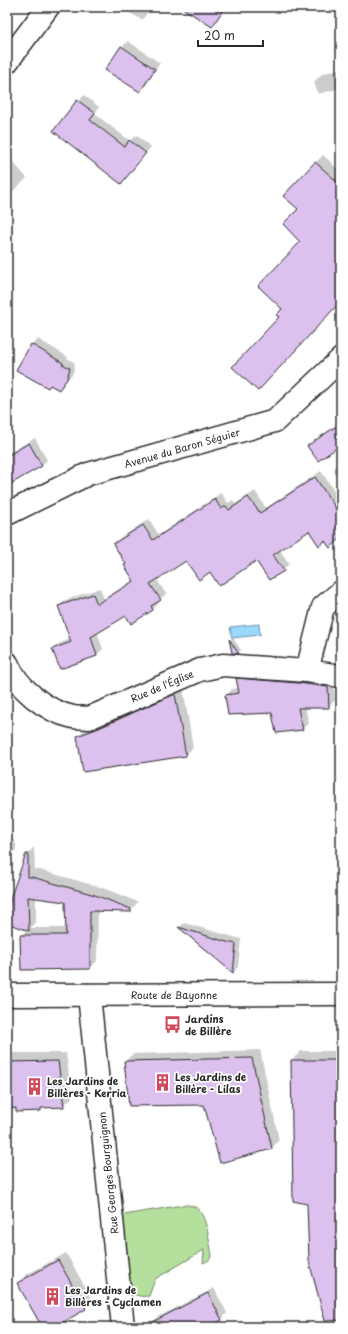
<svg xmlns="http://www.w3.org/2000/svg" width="348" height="1334" font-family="'Playpen Sans',sans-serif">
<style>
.green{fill:#b4df9d;stroke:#708564}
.water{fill:#9cd8fd;stroke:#6f93a9}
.shadow{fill:#0003;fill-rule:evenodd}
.building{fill:#dcc0ee;stroke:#2b2b2b}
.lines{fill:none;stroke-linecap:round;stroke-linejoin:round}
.street-casing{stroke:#2b2b2b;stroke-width:25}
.secondary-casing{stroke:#2b2b2b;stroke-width:25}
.street{stroke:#fff;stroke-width:22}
.secondary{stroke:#fff;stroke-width:22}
.labels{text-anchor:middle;stroke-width:3.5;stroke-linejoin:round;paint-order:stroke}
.street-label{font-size:10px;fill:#2b2b2b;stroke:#fff}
.poi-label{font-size:10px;font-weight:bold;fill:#2b2b2b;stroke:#fff;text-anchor:start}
</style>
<rect width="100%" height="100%" fill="#fff"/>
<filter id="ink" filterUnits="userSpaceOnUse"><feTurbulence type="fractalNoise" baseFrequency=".025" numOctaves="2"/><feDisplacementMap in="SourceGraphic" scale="8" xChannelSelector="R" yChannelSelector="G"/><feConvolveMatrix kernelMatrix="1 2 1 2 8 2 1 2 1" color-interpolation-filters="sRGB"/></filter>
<g filter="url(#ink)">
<path class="green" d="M183,1205C186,1205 190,1205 193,1206C207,1211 209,1242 212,1255L209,1260L203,1263L204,1250L155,1279L149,1296C140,1297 136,1296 129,1291L122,1217L124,1215Z"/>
<polygon class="water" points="259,624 260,635 232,638 230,627"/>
<g class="shadow">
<polygon points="120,7 152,7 142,20"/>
<polygon points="128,41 160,63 146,85 140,91 122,47"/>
<polygon points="341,68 341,88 318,94 314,82 322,74"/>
<polygon points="84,95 99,107 95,114 130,141 136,135 151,147 121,183 55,131"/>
<polygon points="7,155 27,178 7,197"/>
<polygon points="323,155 341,172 341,301 280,317 283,309 302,242 299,209 284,196"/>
<polygon points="38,339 68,357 67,358 75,363 73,373 59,389 17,369 32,345"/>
<polygon points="341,422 341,444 309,446 315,440"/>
<polygon points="35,438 47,460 41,466 7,480 7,454"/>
<polygon points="321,471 341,501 341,536 326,540 309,529 280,550 289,564 283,570 256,560 210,571 186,560 156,578 166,594 158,601 159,603 153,609 132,623 126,615 97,632 103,649 97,655 60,667 53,649 60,643 71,639 59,606 65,600 100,588 104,599 135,579 127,564 114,544 120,538 149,519 159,535 221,493 228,503 233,500 235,504 255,491 266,508"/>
<polygon points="233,638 241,650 238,653 233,652 230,640"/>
<polygon points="244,673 334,681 335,700 329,707 305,707 309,723 302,729 272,712 226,696 232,689 239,688 237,679"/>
<polygon points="183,687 193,748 185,755 78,736 86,728"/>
<polygon points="8,832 16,844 16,850 7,858 7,833"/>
<path d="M34,847L35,870H40L103,888L138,902L130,911L98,910L97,961L90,968L21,935L27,930V854ZM36,897L65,901L67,928H31L36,922Z"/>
<polygon points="184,923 241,939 238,967 233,972 180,927"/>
<polygon points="260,1050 279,1140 272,1148 205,1104 125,1061 133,1054"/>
<polygon points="301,1051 341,1051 341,1319 308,1203 292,1060"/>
<polygon points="7,1053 66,1053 72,1098 63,1106 44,1107 40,1110 7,1109"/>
<polygon points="66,1253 93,1301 85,1308 53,1327 43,1327 18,1283 26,1275"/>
<polygon points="214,1288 227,1313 222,1319 206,1327 155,1327 153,1323 158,1317"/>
</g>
<g class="building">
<polygon points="181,7 225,7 212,27"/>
<polygon points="121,46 155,69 140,92 105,70"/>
<polygon points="77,100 95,113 90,120 125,147 129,140 146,153 121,184 53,131"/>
<polygon points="315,162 341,185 341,301 258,391 232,367 279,317 276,315 282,309 258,286 300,242 283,224 298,209 283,196"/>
<polygon points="31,344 63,363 62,364 70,368 67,379 59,390 50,385 48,388 16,370"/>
<polygon points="341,423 341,445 318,461 307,446"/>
<polygon points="29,443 42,466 7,486 7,456"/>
<polygon points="315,477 341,516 341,538 330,548 325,541 319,546 309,531 273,555 284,571 269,580 256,561 219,586 210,572 199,580 186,561 150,584 161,600 151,606 153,610 131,624 126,616 91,637 97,656 60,669 52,649 71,642 58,606 93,594 97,604 134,581 124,565 126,564 113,544 143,525 153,540 215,499 221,509 226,506 229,510 248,497 260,513"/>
<polygon points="229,639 239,654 232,653"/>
<polygon points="236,678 298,683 328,687 329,708 298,708 303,730 276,733 272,713 228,715 225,695 239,693"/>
<polygon points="175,694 186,756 83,772 77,736 99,728"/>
<polygon points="26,854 28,854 28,877 32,877 95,895 131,909 131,912 90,911 90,969 21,970 20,935 66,935 65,902 28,897 29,931 7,923 11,896"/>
<polygon points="178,927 227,942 236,944 233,973"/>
<polygon points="252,1058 272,1149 220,1163 204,1105 129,1106 124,1061"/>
<polygon points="291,1060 341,1060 341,1320 325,1321 309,1261 307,1204 293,1201"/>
<polygon points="58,1061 64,1107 41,1108 41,1111 16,1112 16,1108 7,1109 7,1062"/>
<polygon points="58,1260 86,1309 55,1327 42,1327 17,1283"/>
<polygon points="208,1293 222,1320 208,1327 143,1327"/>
</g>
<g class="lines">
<defs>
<g id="street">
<polyline points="7,62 48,7"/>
<polyline points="7,514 88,474 275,421 341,359"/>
<path d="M7,663C18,688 45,711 73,717C78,718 84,717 89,718L200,670L223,665L307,671L341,676"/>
<polyline points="307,671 323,607 341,592"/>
<polyline points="89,995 123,1327"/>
</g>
<polyline id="secondary" points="7,995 341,994"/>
</defs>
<use href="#street" class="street-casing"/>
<use href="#secondary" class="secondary-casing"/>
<use href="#street" class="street"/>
<use href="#secondary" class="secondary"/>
</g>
</g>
<defs>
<symbol id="bus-bare" viewBox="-9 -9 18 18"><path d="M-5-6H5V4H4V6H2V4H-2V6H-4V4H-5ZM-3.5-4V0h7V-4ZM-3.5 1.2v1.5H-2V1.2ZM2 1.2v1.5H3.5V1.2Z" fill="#d1495b" stroke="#fff" stroke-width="2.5" paint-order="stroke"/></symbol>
<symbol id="building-bare" viewBox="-9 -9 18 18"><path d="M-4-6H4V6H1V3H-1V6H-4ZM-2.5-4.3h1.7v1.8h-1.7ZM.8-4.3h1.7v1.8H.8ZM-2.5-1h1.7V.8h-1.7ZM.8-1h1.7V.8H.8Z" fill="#d1495b" stroke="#fff" stroke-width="2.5" paint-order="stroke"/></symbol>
</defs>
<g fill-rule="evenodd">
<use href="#bus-bare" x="160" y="1012" width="25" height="25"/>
<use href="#building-bare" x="150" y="1070" width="25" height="25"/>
<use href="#building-bare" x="22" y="1074" width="25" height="25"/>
<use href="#building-bare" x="40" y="1284" width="25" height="25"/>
</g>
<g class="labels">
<g class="street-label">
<text transform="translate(182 448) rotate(-16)" y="4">Avenue du Baron Séguier</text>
<text transform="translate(162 686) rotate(-23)" y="4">Rue de l'Église</text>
<text x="174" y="999">Route de Bayonne</text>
<text transform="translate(108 1173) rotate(-96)" y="4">Rue Georges Bourguignon</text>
</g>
<g class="poi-label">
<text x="185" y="1023">Jardins<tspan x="185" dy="12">de Billère</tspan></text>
<text x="175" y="1081">Les Jardins de<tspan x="175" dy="12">Billère - Lilas</tspan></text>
<text x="47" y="1085">Les Jardins de<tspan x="47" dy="12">Billères - Kerria</tspan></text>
<text x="65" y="1294">Les Jardins de<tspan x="65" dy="12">Billères - Cyclamen</tspan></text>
</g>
</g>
<rect width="348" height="1334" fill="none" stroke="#fff" stroke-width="24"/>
<rect x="12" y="12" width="324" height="1310" fill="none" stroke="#2b2b2b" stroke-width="1.5" filter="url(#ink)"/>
<path d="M198 40v6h65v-6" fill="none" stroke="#2b2b2b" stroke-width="2"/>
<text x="204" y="40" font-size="12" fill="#2b2b2b" stroke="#ffffff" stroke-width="3" paint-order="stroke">20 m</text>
</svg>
